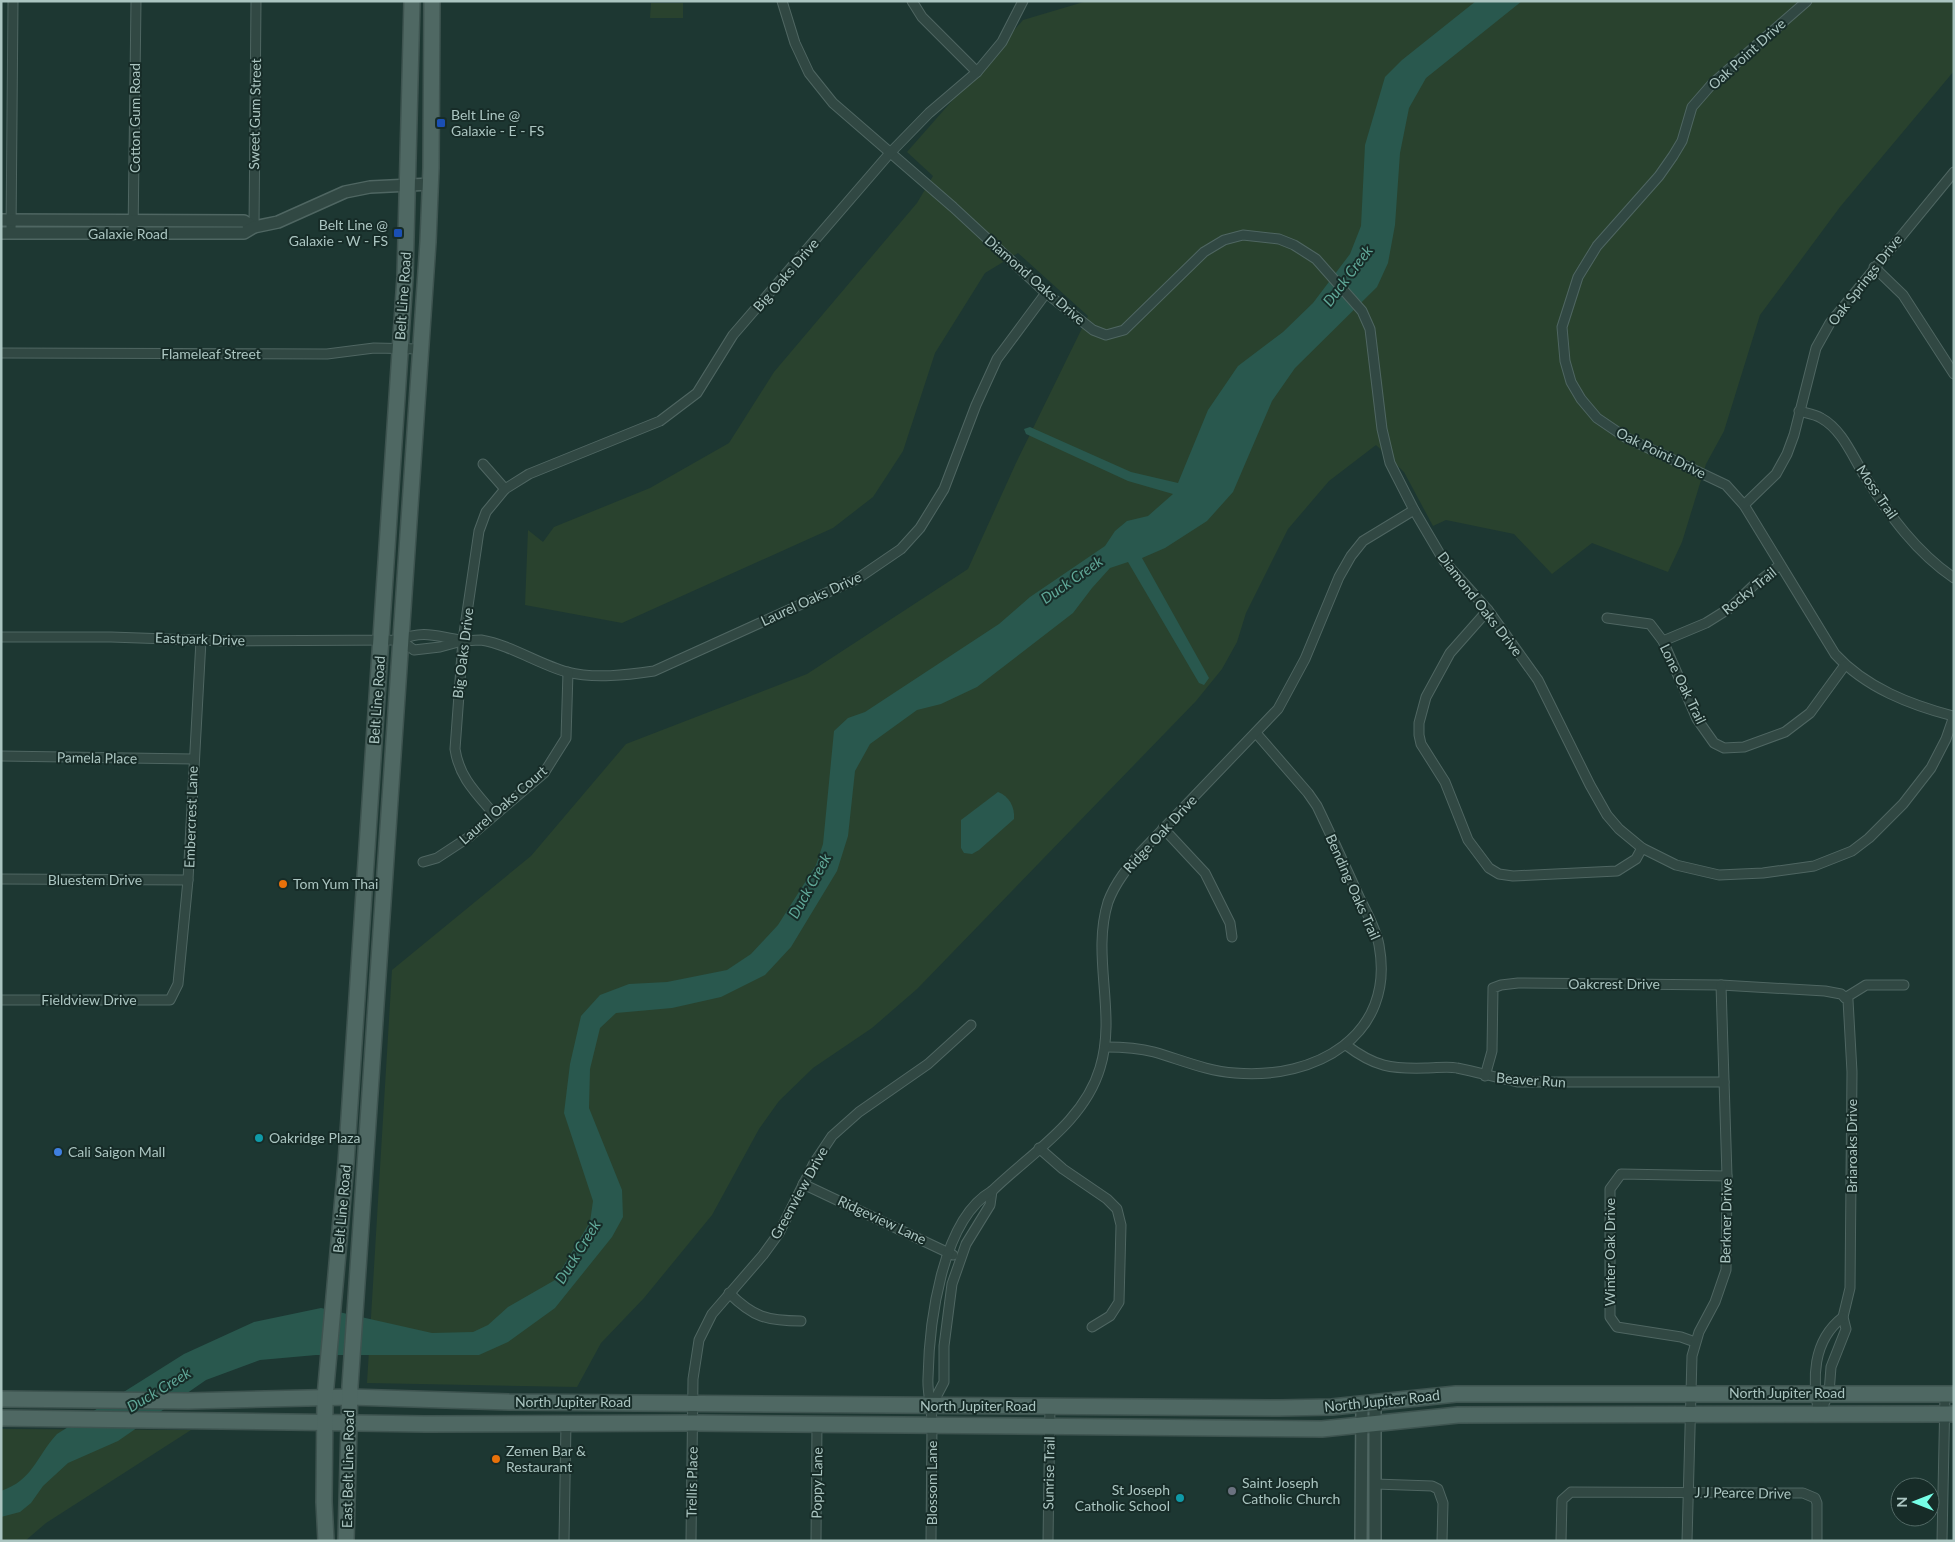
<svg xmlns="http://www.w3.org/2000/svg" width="1955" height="1542" font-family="Lato,sans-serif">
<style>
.green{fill:#29422e}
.water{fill:#29584e}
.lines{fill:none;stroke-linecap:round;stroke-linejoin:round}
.minor-casing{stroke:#4f6662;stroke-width:11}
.tertiary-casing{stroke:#4f6662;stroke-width:14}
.primary-casing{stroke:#3e5450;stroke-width:18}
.minor{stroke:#314843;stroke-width:9}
.tertiary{stroke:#314843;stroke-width:11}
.primary{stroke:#4f6863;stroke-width:15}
.transit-dot{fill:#1a4fb4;stroke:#172c28;stroke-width:2}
.food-dot{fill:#e8710a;stroke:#172c28;stroke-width:2}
.culture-dot{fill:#0f9aa8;stroke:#172c28;stroke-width:2}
.shop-dot{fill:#3f7fe0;stroke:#172c28;stroke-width:2}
.worship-dot{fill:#6b7280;stroke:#172c28;stroke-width:2}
.labels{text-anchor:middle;stroke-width:4;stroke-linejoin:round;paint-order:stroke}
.street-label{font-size:14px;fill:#abc5c1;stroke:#172c28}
.poi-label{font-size:14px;fill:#abc5c1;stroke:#172c28;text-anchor:start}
.water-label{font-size:15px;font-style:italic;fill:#60a898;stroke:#172c28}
</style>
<rect width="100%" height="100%" fill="#1d3732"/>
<g class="green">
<polygon points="1087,1 1954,1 1954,71 1840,207 1760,315 1724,431 1706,464 1682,542 1668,572 1592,543 1552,574 1514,534 1446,520 1433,526 1404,472 1376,445 1329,481 1288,529 1246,613 1237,642 1222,669 1196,701 917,989 872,1028 813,1068 779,1101 759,1129 712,1215 644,1298 601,1343 577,1387 367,1383 392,970 531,856 626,744 807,674 968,569 1016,463 1088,316 1018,253 985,273 935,353 903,451 873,497 833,528 622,623 525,605 528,530 543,542 554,527 650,488 729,443 774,372 917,203 933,176 907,152 1023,20"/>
<polygon points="651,3 683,3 683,18 650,18"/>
<polygon points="1,1429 191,1430 46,1523 25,1541 1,1541"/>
</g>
<g class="water">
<path d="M1476,1H1522L1426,78L1409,108L1400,153L1395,225L1388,263L1377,287L1295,368L1272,401L1233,492L1207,521L1165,548L1142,558L1209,678L1204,685L1199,683L1128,562L1110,568L1092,588L1073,613L977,687L941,704L917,710L870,744L855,771L848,836L837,871L791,947L765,975L721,997L672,1008L616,1013L600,1028L590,1069L589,1108L622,1190L623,1217L612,1237L555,1308L508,1342L479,1355H316L260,1360L206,1380L118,1441L68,1463L43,1486L31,1503L20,1512L1,1517V1491C33,1480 36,1457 57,1434L184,1354L254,1322L321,1308L432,1333L473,1332L488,1325L508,1307L555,1280L590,1222L593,1201L564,1113L570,1064L581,1016L600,995L629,984L667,982L727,970L751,954L778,925L816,865L823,844L834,731L848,718L865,712L999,624L1030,597L1105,546L1115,531L1127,521L1148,516L1173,494L1128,481L1026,434L1024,429L1030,427L1131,472L1178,483L1208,410L1238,366L1283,332L1313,303L1350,254L1361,226L1365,145L1385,77L1402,60Z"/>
<path d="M998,792C1009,796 1015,807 1014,819L979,850L972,854L964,853L961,848V820Z"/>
</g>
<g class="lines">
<defs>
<g id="minor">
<polyline points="782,1 795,43 809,73 833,103 953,207 1046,293 1093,330 1106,335 1124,330 1204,252 1224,240 1243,235 1279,239 1294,245 1316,259 1362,311 1370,329 1382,429 1390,463 1414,510 1444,561 1488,610 1538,680 1590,785 1607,815 1619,829 1642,848 1676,865 1719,875 1763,873 1814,866 1852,851 1869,838 1903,804 1931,768 1946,739 1954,716"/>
<polyline points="912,1 922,17 977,72"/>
<path d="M1807,1L1712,84L1692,107L1682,141L1673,156L1659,176L1597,246L1578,277L1562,327L1565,361L1571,382L1581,399L1597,418L1625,437L1726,485L1744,505L1835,654C1866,688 1911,705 1953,716"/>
<polyline points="254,227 256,1"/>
<polyline points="11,233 13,1"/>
<polyline points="133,235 136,1"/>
<polyline points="1874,267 1903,295 1954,374"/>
<polyline points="1,353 327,354 374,348 421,349"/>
<path d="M1799,411C1806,413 1815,414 1821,418C1843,430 1853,458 1866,478C1890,516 1916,552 1954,578"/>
<polyline points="483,464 505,489"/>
<polyline points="1744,505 1776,474 1787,454 1794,435 1816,348 1830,323 1954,172"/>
<polyline points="1488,610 1450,653 1426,697 1419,723 1419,735 1421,744 1445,782 1468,840 1489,868 1499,874 1513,876 1617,871 1636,859 1642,848"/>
<polyline points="1607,618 1650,624 1663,641 1697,719 1714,743 1724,748 1744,747 1785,732 1810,713 1845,665"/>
<path d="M1,637H111L224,641L400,640C425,629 437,637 462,640C469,641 475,640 481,640C511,645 538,664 567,672C594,679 627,675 654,671L857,579L901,549L920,528L944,489L976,405L997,359L1046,293"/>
<polyline points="400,640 414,650 440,647 462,641"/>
<polyline points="1663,641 1706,623 1730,608 1754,585 1780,565"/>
<polyline points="1,756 193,759"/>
<path d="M494,814C476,793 459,777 455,749L463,640L479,531L486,512L505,489L529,474L660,421L697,393L733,335L890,153L929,113L977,72L1002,42L1023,1"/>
<polyline points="1163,828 1205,873 1230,923 1232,937"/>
<polyline points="423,862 437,858 469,837 544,773 566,738 568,672"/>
<polyline points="1,879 188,880"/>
<polyline points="1845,998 1866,985 1904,985"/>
<polyline points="1,1000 170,1000 178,984 188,880 201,640"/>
<path d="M1346,1045C1375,1067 1391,1069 1426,1068C1436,1068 1448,1066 1457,1068C1478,1072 1497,1078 1518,1082H1724"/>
<path d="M1105,1047C1122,1047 1139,1048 1154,1052C1182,1060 1206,1071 1235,1073C1315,1080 1396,1036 1379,945C1376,929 1367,913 1360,899C1346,868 1332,837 1317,806L1308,793L1256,733"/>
<polyline points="1485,1076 1492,1051 1493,988 1501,985 1518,983 1721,985 1825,991 1841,994 1848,1000 1852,1072 1850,1288 1843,1317 1846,1329 1831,1367 1829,1393 1819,1415"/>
<polyline points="1039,1148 1063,1169 1107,1199 1117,1209 1121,1225 1119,1302 1110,1316 1092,1327"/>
<polyline points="803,1184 953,1255"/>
<path d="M729,1293C753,1317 767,1321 801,1321"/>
<polyline points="1695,1342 1681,1337 1617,1327 1610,1317 1610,1189 1621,1174 1727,1176"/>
<polyline points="932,1405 944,1382 944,1346 952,1284 966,1244 990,1205 992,1191"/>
<path d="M1819,1415C1812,1379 1812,1341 1843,1317"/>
<polyline points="1375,1484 1432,1486 1438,1489 1443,1503 1442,1541"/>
<polyline points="564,1541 566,1422"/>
<polyline points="691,1541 693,1379 699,1340 712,1314 763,1255 779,1233 814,1163 832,1136 859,1112 928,1064 971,1025"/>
<polyline points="816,1541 817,1424"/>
<path d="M931,1541C931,1502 932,1462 932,1423C932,1408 927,1393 928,1378C929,1325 941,1220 992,1191C1031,1153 1084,1122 1100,1068C1117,1013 1091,957 1108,902C1115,883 1128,867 1141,852L1278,709L1305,659L1339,577L1351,556L1363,541L1414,510"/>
<polyline points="1048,1541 1050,1406"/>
<polyline points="1561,1541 1562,1500 1571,1492 1803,1493 1815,1498 1817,1503 1817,1541"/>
<polyline points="1687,1541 1692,1356 1699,1332 1715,1302 1726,1270 1727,1176 1721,985"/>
<polyline points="1942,1541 1945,1394"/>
</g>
<g id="tertiary">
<polyline points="1,220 244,221 254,227"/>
<polyline points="1,233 244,233 254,227 278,222 345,192 370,187 431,184"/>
<polyline points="1361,1541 1362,1404"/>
<polyline points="1375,1541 1375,1402"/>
</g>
<g id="primary">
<polyline points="1,1399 188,1401 350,1397 509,1402 1280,1408 1332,1407 1456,1394 1954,1394"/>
<polyline points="1,1418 426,1424 693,1423 1322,1429 1458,1415 1954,1414"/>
<polyline points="326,1541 324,1502 325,1397 346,1163 405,277 412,1"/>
<polyline points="346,1541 350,1386 428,242 431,168 432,1"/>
</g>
</defs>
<use href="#minor" class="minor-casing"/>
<use href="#tertiary" class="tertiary-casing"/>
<use href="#primary" class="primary-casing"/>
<use href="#minor" class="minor"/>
<use href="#tertiary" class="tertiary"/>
<use href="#primary" class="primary"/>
</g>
<g class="transit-dot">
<rect x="436" y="118" width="10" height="10" rx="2.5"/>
<rect x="393" y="228" width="10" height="10" rx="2.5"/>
</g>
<g class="food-dot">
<circle cx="283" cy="884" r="5"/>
<circle cx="496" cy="1459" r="5"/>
</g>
<g class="culture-dot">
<circle cx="259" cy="1138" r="5"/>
<circle cx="1180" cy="1498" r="5"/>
</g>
<circle class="shop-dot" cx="58" cy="1152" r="5"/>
<circle class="worship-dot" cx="1232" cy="1491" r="5"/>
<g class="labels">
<g class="street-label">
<text transform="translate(1747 54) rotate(-42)" y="5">Oak Point Drive</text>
<text transform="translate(255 114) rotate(-89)" y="5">Sweet Gum Street</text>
<text transform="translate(135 118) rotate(-90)" y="5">Cotton Gum Road</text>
<text x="128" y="239">Galaxie Road</text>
<text transform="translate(786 275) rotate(-49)" y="5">Big Oaks Drive</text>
<text transform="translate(1035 280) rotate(41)" y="5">Diamond Oaks Drive</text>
<text transform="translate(1865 280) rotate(-52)" y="5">Oak Springs Drive</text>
<text transform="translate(403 296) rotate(-86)" y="5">Belt Line Road</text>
<text x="211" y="359">Flameleaf Street</text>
<text transform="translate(1661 453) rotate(26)" y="5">Oak Point Drive</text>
<text transform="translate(1877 492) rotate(56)" y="5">Moss Trail</text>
<text transform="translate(1749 591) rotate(-39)" y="5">Rocky Trail</text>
<text transform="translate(811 599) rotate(-25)" y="5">Laurel Oaks Drive</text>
<text transform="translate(1480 604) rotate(52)" y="5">Diamond Oaks Drive</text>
<text transform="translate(200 639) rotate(2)" y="5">Eastpark Drive</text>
<text transform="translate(463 653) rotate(-83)" y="5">Big Oaks Drive</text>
<text transform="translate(1683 684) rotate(64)" y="5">Lone Oak Trail</text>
<text transform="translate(377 700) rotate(-86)" y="5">Belt Line Road</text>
<text transform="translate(97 758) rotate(1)" y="5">Pamela Place</text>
<text transform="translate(503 805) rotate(-41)" y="5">Laurel Oaks Court</text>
<text transform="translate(191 817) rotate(-88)" y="5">Embercrest Lane</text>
<text transform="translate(1160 834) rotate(-47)" y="5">Ridge Oak Drive</text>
<text x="95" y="885">Bluestem Drive</text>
<text transform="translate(1353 887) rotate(66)" y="5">Bending Oaks Trail</text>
<text x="1614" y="989">Oakcrest Drive</text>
<text x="89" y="1005">Fieldview Drive</text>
<text transform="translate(1531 1080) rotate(4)" y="5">Beaver Run</text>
<text transform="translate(1852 1146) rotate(-90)" y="5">Briaroaks Drive</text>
<text transform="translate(799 1193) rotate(-61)" y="5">Greenview Drive</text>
<text transform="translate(342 1209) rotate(-85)" y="5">Belt Line Road</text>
<text transform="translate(882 1220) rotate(25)" y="5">Ridgeview Lane</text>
<text transform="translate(1726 1221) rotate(-89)" y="5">Berkner Drive</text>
<text transform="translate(1610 1252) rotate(-90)" y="5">Winter Oak Drive</text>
<text x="1787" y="1398">North Jupiter Road</text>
<text transform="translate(1382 1401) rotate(-6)" y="5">North Jupiter Road</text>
<text x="573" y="1407">North Jupiter Road</text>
<text x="978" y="1411">North Jupiter Road</text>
<text transform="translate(348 1469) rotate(-89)" y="5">East Belt Line Road</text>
<text transform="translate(1049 1473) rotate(-89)" y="5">Sunrise Trail</text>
<text transform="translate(692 1482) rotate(-89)" y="5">Trellis Place</text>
<text transform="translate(817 1483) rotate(-89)" y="5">Poppy Lane</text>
<text transform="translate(932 1483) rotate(-90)" y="5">Blossom Lane</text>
<text transform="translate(1743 1493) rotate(1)" y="5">J J Pearce Drive</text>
</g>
<g class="poi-label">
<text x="451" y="120">Belt Line @<tspan x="451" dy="16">Galaxie - E - FS</tspan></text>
<text x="388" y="230" text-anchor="end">Belt Line @<tspan x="388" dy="16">Galaxie - W - FS</tspan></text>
<text x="293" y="889">Tom Yum Thai</text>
<text x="269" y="1143">Oakridge Plaza</text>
<text x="68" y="1157">Cali Saigon Mall</text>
<text x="506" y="1456">Zemen Bar &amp;<tspan x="506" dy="16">Restaurant</tspan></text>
<text x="1242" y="1488">Saint Joseph<tspan x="1242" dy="16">Catholic Church</tspan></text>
<text x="1170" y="1495" text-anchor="end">St Joseph<tspan x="1170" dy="16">Catholic School</tspan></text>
</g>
<g class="water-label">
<text transform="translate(1348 276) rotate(-53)" y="5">Duck Creek</text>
<text transform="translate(1072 580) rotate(-35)" y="5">Duck Creek</text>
<text transform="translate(810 886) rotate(-61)" y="5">Duck Creek</text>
<text transform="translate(578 1252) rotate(-58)" y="5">Duck Creek</text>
<text transform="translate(159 1390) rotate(-31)" y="5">Duck Creek</text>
</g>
</g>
<rect width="1955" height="1542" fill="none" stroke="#abc5c1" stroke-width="5"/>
<g transform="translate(1915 1502) rotate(270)"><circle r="24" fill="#172c28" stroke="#526965"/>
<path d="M0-4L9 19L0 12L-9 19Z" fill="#76ffe7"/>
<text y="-8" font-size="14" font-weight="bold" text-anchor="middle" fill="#abc5c1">N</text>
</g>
</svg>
